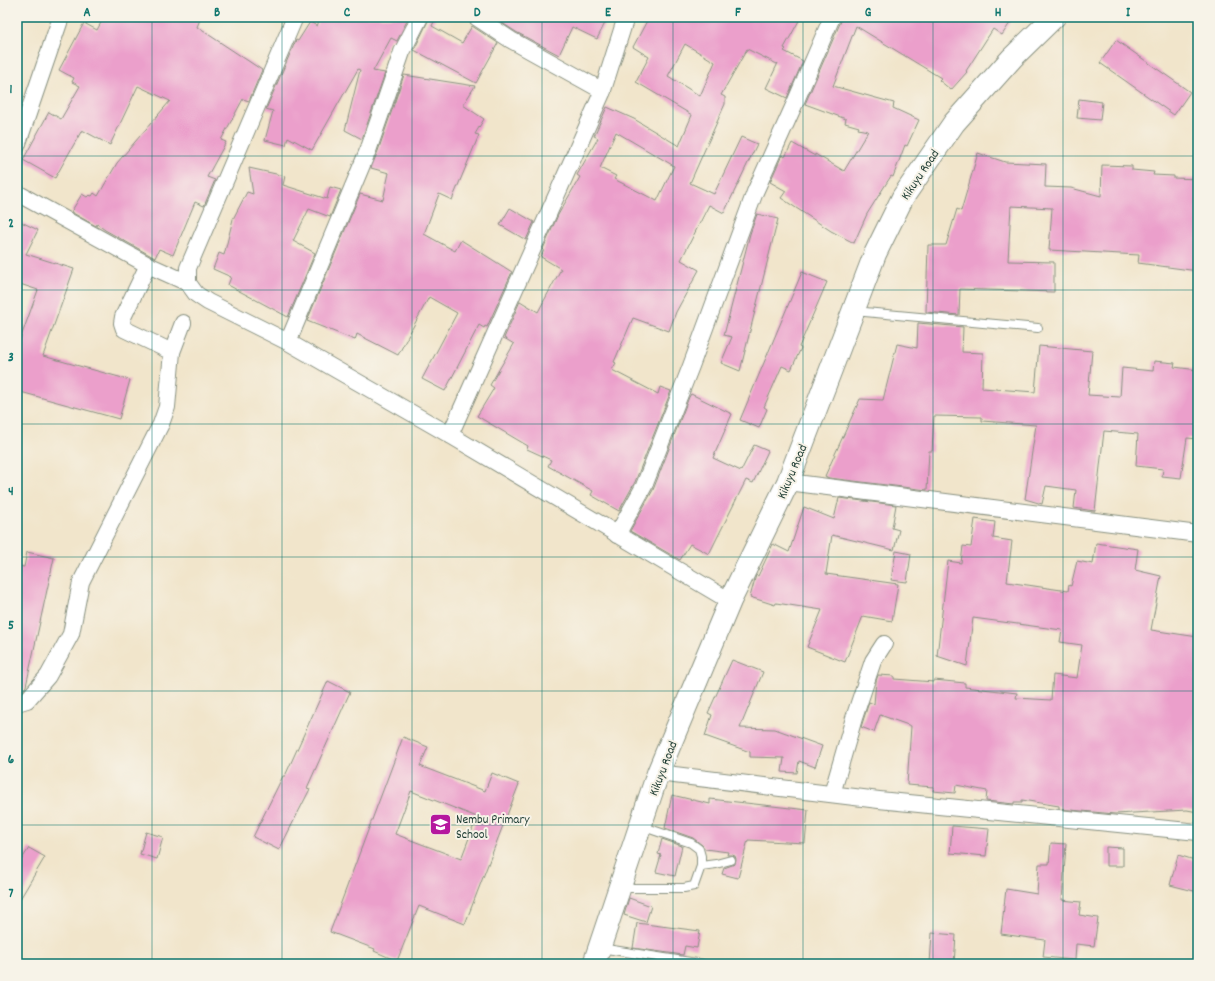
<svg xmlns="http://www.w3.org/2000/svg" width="1215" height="981" font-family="Dekko,sans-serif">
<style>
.building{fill:#eb9fcb;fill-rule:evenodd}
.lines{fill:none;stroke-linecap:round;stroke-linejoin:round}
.lane-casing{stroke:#889180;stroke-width:10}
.street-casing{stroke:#889180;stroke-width:18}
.secondary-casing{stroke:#889180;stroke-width:24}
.lane{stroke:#fff;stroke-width:8}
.street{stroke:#fff;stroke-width:16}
.secondary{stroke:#fff;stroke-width:22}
.grid{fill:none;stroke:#0f766e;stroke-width:1;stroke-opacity:0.55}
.labels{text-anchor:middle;stroke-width:4;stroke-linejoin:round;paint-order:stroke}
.street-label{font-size:13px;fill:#1f3d34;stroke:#f7f3e8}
.poi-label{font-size:13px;fill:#1f3d34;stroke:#f7f3e8;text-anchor:start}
.neatline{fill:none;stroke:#0f766e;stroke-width:1.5}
.grid-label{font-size:13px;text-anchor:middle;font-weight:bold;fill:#0f766e}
</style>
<rect width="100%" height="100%" fill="#f7f3e8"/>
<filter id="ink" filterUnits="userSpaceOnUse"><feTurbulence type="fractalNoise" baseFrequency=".025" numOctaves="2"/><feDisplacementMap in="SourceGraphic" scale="8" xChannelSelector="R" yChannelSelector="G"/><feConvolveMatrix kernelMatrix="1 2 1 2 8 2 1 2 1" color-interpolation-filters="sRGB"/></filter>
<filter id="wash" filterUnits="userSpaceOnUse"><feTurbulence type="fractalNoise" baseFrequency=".012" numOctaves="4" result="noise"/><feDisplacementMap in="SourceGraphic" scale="16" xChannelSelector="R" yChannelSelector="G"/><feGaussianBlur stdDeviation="0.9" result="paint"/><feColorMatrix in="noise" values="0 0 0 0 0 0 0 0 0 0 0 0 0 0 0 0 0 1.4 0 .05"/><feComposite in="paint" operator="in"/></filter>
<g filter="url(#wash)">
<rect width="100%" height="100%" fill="#f1e5cb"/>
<g id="blocks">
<g class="building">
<polygon points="104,17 201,17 197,27 262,70 249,101 243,99 221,140 226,142 207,177 215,180 204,206 195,202 173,255 159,249 155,258 105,230 97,224 96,226 71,212 82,194 87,197 89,195 92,196 94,193 98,196 117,163 170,101 138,86 110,145 82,130 55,178 23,160 49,112 61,119 80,86 72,82 74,78 59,70 84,23 97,30"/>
<polygon points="321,17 409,17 397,41 391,38 373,71 385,73 362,139 345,130 360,70 358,69 312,150 288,137 286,145 265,140 273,111 266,109 296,40 298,41 310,22 317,26"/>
<polygon points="429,17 436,17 432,26 462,43 472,26 498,43 476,83 414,50 428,21"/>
<polygon points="493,17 608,17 597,39 572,27 559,55 516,32"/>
<path d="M649,17H801L784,48L786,49L784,51L803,61L787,98L766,88L778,63L777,64L747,49L721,95L725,97V104L690,183L714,194L741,137L757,144L724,213L709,205L681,260L699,270L676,312L669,331L633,318L614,362L616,363L612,370L658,394L660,387L671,391L635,482L619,511L591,495L593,491L548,466L551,460L527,449L528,446L477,416L494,388L490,385L514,344L504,338L520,301L538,312L561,269L541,257L544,250L543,249L558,215L580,177L577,175L598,138L594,136L607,107L634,119L679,146L692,115L636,82L649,57L633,47ZM685,44L715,62L700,96L668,76ZM616,132L674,166L657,201L614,179L616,176L600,168Z"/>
<polygon points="841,17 1014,17 1002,35 993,29 966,71 967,72 951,90 939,80 941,78 856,26 833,86 894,103 893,108 919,120 907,146 905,145 893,177 891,176 867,214 854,243 831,231 781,198 786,191 770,182 782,155 785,157 792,143 815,156 815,154 844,171 868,131 858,129 859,127 845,123 846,119 805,104 841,21"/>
<polygon points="1116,40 1190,92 1174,115 1100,63"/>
<polygon points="404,75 475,86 463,105 484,119 475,134 479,135 452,200 439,194 424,234 455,251 461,240 512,272 487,327 485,326 484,328 479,325 445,391 422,379 457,313 429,297 398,355 357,334 355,340 307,321 360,194 383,200 389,173 371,168 378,151"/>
<polygon points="1079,99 1102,102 1100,120 1077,118"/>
<polygon points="978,153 1005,162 1046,164 1045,187 1071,188 1101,196 1102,165 1132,166 1132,170 1154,172 1153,175 1174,176 1174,178 1198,179 1198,271 1138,263 1139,255 1049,250 1052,208 1011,206 1008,261 1054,262 1054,292 960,289 959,315 926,312 928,245 946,245 957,209 961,211"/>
<polygon points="249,168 285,176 283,185 327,199 330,187 341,190 330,217 309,209 293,241 315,253 288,317 228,285 231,277 213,269 219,253 224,255 233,219 247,192 253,194"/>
<polygon points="510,208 534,222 526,240 500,225"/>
<polygon points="757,214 778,219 740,371 721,363 732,337 724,335 750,234"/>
<polygon points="17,220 38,230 26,254 74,269 43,356 130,380 119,419 17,391 17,348 38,290 17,283"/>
<polygon points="802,272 827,282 799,347 801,348 791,370 782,366 764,407 767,409 759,428 740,420"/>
<polygon points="918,323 963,327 962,352 983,353 982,388 1035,392 1039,346 1092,351 1088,395 1120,397 1122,368 1153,371 1154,361 1175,363 1174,367 1198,370 1198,439 1187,438 1181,478 1162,476 1163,469 1136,466 1138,434 1104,431 1095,511 1074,508 1076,490 1046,486 1042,504 1025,499 1036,425 982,421 982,417 934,416 932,451 929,451 927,490 829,478 825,476 860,399 883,400 897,344 917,348"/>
<polygon points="691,394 732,414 713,458 741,471 754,445 768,451 753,483 746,480 709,554 690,544 680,560 630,531 653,490 689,397"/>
<polygon points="839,498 896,505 892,528 899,530 894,550 832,535 826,574 898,584 892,621 863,616 845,662 807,647 822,610 776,603 775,605 750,597 756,575 758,576 773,544 789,552 804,507 834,519"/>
<polygon points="975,519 995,522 993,538 1012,541 1007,582 1068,591 1069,585 1071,586 1077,561 1093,564 1096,543 1138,549 1135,570 1161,576 1151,630 1198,637 1198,812 1187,810 1115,814 1059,809 1059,806 1022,800 1022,802 1014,802 1014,804 986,801 987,791 956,785 955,793 933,791 934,787 907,785 911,726 880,715 874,732 861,727 869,702 874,704 876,681 878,675 894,676 894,679 934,682 934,680 965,683 965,687 1017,693 1016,698 1051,700 1053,675 1077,678 1082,645 1060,642 1062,630 973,618 967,666 937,656 948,561 961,563 963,546 971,547"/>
<polygon points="896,551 911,554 907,582 891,580"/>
<polygon points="27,552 54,558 26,686 22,692 17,693 17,566 24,567"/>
<polygon points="732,660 763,672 740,728 775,729 822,746 815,767 799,761 797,773 782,772 784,758 750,757 750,752 705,736 712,715 708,713"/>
<polygon points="328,681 350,692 307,788 310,789 279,850 253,837 283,776 285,776"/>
<path d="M403,737L428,747L420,766L485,791L492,773L519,784L465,924L419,906L397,961L374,951L375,949L330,932ZM411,791L477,817L461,859L395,834Z"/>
<polygon points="672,795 710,804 710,799 808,810 805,843 748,840 738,878 722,874 724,868 735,864 736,859 735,856 732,855 727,855 728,852 705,849 702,845 693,838 665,828"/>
<polygon points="952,826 989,829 986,856 950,853"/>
<polygon points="146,832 163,837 157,859 140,854"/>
<polygon points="662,839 682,846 675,876 656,872 661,855 658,854"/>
<polygon points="1051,843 1066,844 1062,900 1081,902 1079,915 1098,918 1094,946 1076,944 1075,960 1043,957 1045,940 1001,934 1006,889 1037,894 1039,864 1049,864"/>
<polygon points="1106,847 1123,848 1123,866 1106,866"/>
<polygon points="29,848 45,857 17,904 17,867"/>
<polygon points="1178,855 1198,861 1198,892 1170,885"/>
<polygon points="629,898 651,906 646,922 624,915"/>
<polygon points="637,923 700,931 697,948 685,946 683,955 633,948"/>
<polygon points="932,933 956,935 954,964 930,964"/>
<polygon points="631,958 667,964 645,964 630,961"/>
</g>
</g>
</g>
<g filter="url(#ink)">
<use href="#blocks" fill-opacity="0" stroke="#889180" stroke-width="1"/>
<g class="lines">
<defs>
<g id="lane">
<polyline points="854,311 1038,328"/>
<polyline points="701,866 716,864 731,860"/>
<polyline points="620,888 684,888 694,886 701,866 701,856 699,849 691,843 641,826"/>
<polyline points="600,948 703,964"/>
</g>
<g id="street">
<polyline points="295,17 188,268 188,283 196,294 208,302 288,342 450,435 730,601"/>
<polyline points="476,17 511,40 603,91"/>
<polyline points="17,146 61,17"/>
<polyline points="17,193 148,265 188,283"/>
<polyline points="148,265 123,317 122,323 124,329 172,352"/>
<polyline points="288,342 369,148 402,52 420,17"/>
<polyline points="450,435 602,93 626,17"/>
<polyline points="788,482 1198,534"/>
<polyline points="617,535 644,486 691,366 755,192 795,103 832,17"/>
<polyline points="17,703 27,700 48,676 71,634 81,582 161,424 167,407 172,352 183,323"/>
<polyline points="658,773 879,800 1198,832"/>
<polyline points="832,794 854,718 873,661 884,644"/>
</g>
<polyline id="secondary" points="594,964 658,773 730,601 788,482 875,254 903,197 954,123 1012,58 1054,17"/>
</defs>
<use href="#lane" class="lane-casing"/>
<use href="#street" class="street-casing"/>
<use href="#secondary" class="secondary-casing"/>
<use href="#lane" class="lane"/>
<use href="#street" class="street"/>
<use href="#secondary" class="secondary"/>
</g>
</g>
<path class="grid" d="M152,17V964M282,17V964M412,17V964M542,17V964M673,17V964M803,17V964M933,17V964M1063,17V964M17,156H1198M17,290H1198M17,424H1198M17,557H1198M17,691H1198M17,825H1198"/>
<defs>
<symbol id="school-square" viewBox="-11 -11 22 22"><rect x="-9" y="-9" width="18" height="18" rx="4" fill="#b5179e" stroke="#f7f3e8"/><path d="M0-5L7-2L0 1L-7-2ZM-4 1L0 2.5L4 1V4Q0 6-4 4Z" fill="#fff"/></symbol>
</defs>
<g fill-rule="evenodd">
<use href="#school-square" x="428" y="812" width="25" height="25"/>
</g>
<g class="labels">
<g class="street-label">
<text transform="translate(919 174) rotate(-56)" y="5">Kikuyu Road</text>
<text transform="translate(791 471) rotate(-67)" y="5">Kikuyu Road</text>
<text transform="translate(662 768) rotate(-69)" y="5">Kikuyu Road</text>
</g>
<g class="poi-label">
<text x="456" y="823">Nembu Primary<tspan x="456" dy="15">School</tspan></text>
</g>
</g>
<rect width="1215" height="981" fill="none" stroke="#f7f3e8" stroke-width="44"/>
<rect x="22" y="22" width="1171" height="937" class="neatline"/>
<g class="grid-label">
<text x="87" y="16">A</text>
<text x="217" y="16">B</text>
<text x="347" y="16">C</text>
<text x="477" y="16">D</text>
<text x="608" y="16">E</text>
<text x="738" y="16">F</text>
<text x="868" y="16">G</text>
<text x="998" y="16">H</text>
<text x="1128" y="16">I</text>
<text x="11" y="93">1</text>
<text x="11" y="227">2</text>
<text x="11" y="361">3</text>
<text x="11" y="495">4</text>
<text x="11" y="629">5</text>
<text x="11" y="763">6</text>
<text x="11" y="897">7</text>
</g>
</svg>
